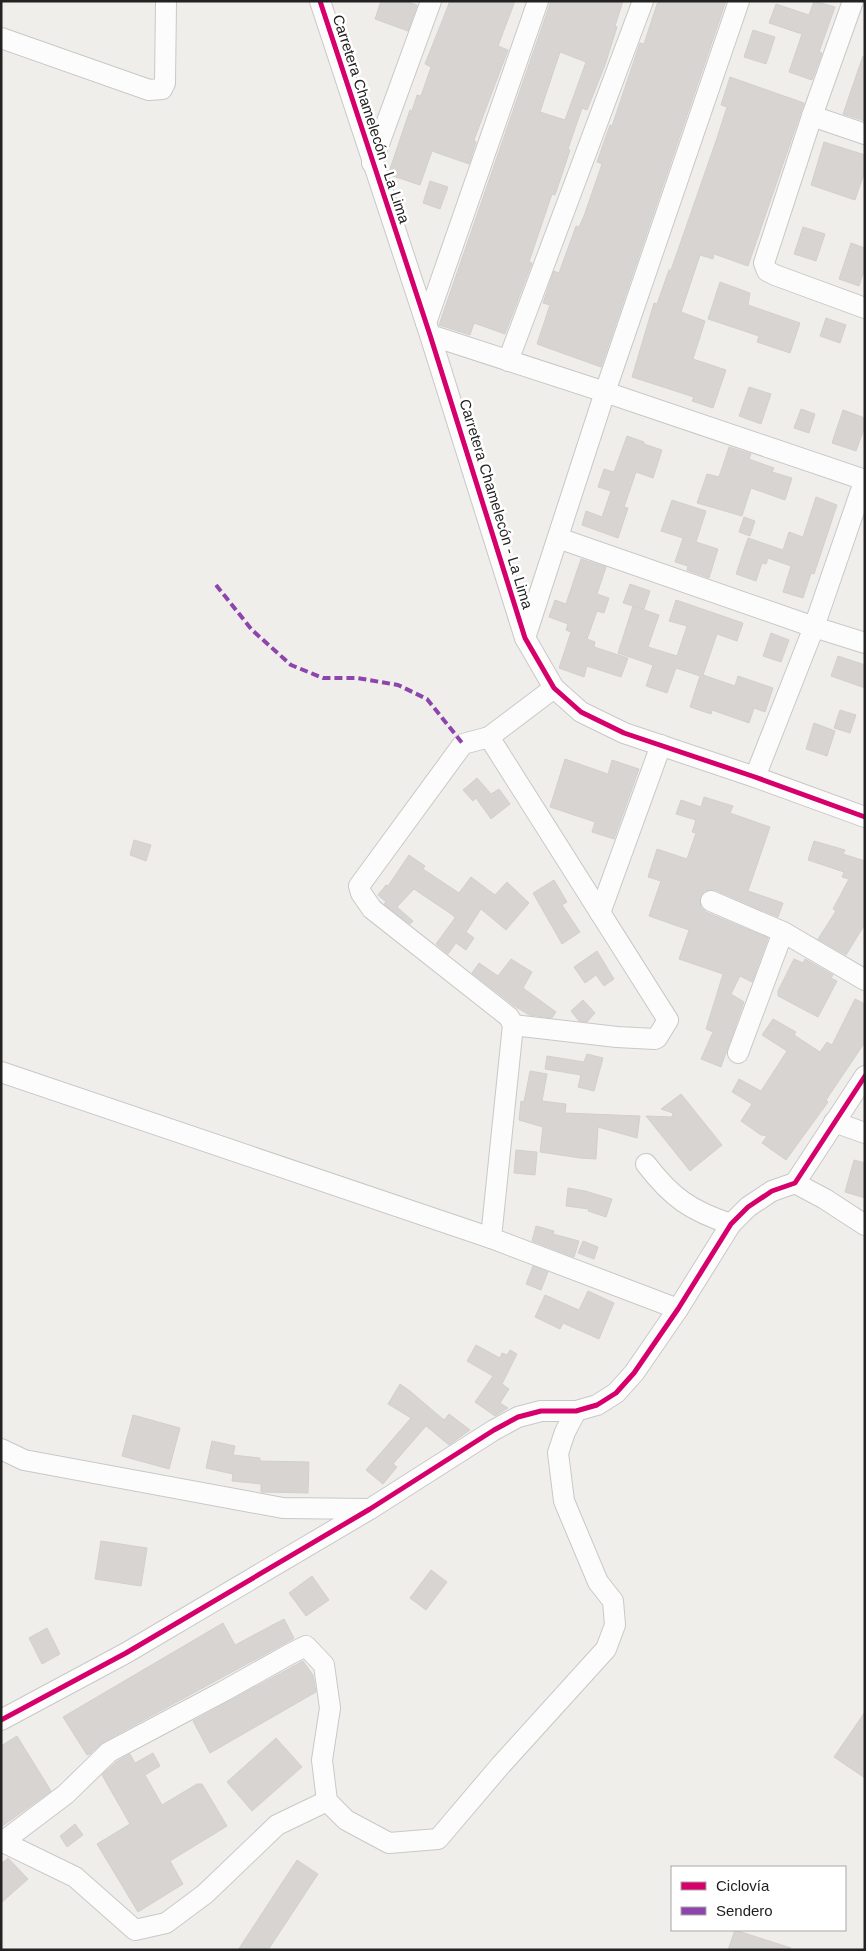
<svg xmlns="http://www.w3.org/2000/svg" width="866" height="1951" font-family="Helvetica,sans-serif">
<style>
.building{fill:#d7d4d2;stroke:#d3d0cc;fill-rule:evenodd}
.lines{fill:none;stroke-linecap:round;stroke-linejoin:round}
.minor-casing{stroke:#c9c8c7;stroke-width:22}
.minor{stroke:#fdfcfc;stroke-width:20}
.quiet{stroke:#8e44ad;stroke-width:4;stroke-dasharray:8 4;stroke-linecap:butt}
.cycleway-casing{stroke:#fff;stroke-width:8}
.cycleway{stroke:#d6006c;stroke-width:5}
.labels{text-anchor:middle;stroke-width:5;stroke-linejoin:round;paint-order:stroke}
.street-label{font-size:15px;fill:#222;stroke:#fff}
</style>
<rect width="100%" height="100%" fill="#f0eeeb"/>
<g class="building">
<polygon points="381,1 405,1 417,5 408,31 375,19"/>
<polygon points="450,1 515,1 498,46 508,50 474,140 476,142 469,164 432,151 420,185 390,175 389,172 410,110 412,111 417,95 421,96 431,67 425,64"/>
<path d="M551,1H623L615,26L617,27L605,65L587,110L582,108L568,149L570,150L555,195L552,194L529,262L532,263L505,334L474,323L470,335L439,325ZM560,52L586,62L565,120L540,112Z"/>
<polygon points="658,1 726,1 601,367 537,344 550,305 543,303 554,271 559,273 576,226 579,227 584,216 602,164 597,162 610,125 612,126 640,43 644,44"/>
<polygon points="814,1 835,7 819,52 822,53 812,80 789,72 802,34 769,23 776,4 809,15"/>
<polygon points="753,30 775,37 766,64 744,57"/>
<polygon points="863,56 865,57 865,121 843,114"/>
<polygon points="730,77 804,103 748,266 714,254 713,259 700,255 681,312 705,321 693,359 726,370 713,408 692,401 694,397 632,377 654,303 657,304 669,270 671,270 717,138 727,107 721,105"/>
<polygon points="824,142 865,155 865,171 855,200 811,185"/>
<polygon points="430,181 448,187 440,209 423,203"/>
<polygon points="803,227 825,234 816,261 794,254"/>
<polygon points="851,243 865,248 865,268 859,286 839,279"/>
<polygon points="720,282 750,293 748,305 800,323 790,353 757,342 759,336 708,319"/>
<polygon points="826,318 846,325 840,343 820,336"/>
<polygon points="749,387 771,394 761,424 739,416"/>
<polygon points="801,409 815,414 809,433 794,428"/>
<polygon points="843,410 865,418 865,426 856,451 832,443"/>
<polygon points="627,436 644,442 644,444 662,450 653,478 636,472 624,507 628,508 618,538 582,525 586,511 602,517 611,491 598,487 604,469 614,472"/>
<polygon points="729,447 751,454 749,459 774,468 772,472 792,478 785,500 751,488 742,516 697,503 707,474 719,477"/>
<polygon points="816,497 837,505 814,574 811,573 803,598 783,592 791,566 768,558 766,564 762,563 756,581 736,574 748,538 783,550 789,532 803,537"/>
<polygon points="672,500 706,511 696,542 718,549 709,578 687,570 688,566 675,562 683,538 661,531"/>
<polygon points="744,517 755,521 750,536 739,532"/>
<polygon points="581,559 606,567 597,594 609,598 604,613 597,611 587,639 595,642 594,647 628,658 621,677 587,666 584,677 559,668 571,632 566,630 568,624 549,617 555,600 566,604"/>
<polygon points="630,584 650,591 644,609 623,603"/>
<polygon points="676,600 743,623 737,641 717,634 703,675 735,686 738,676 773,688 765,712 754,708 749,723 712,710 711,714 690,707 700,676 676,668 667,693 646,686 653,665 618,653 633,606 659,615 648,647 677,656 687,626 669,621"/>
<polygon points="771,633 789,640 781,662 763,656"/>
<polygon points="838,656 865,665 865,688 831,676"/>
<polygon points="840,710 856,715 850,733 834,728"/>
<polygon points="814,723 835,731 827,756 806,749"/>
<polygon points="565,759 608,774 612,760 639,769 614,839 592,832 595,822 550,807"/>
<polygon points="477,778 491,794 499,789 510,804 491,819 476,798 473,801 463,790"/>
<polygon points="704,797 733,806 730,813 770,827 748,891 783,903 778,917 715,890 704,891 700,897 701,908 706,912 768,938 752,982 740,976 731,994 744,1002 721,1067 701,1059 713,1032 706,1029 723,974 679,959 689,930 649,916 661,881 648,877 657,849 687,859 696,833 692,832 696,820 676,814 681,800 701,807"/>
<polygon points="134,840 151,845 146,861 130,855"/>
<polygon points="814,841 845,850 843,854 865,861 865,924 846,955 818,939 836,911 833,909 849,879 842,877 844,872 808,860"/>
<polygon points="409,855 425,866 423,869 459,893 471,877 495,895 507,882 529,903 506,930 481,909 466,932 474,938 466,950 456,943 448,954 436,944 455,918 454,916 414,889 397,907 413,921 410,924 384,904 386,902 378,895 386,885 388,886"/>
<polygon points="554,880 567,902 562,905 580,932 562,944 533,893"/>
<polygon points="597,951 614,979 604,986 596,975 585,983 574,967"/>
<polygon points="511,959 532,972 523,988 556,1012 552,1018 529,1015 513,1005 472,973 479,963 498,976"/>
<polygon points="794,959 803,963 805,959 833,975 831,978 837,981 818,1017 778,996 778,991"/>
<polygon points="855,999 865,1004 865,1042 826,1100 828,1102 786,1160 762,1143 767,1136 761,1135 741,1121 752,1104 732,1092 739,1079 761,1091 787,1051 762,1035 773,1019 796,1032 794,1035 820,1052 827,1042 832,1045"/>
<polygon points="583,1000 595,1013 587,1022 579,1021 571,1011"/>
<polygon points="587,1054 603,1058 594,1091 578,1087 581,1075 545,1069 547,1056 584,1062"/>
<polygon points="530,1071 547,1074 542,1101 566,1104 565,1113 640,1116 637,1138 598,1127 596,1159 580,1158 540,1152 543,1127 519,1120 521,1101 524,1102"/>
<polygon points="681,1094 722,1145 690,1171 646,1116 672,1117 673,1113 661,1109"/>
<polygon points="516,1150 537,1152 535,1175 514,1173"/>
<polygon points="854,1160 865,1163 865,1198 845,1192"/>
<polygon points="568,1188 585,1191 612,1199 606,1217 588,1211 589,1209 566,1206"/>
<polygon points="536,1226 554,1231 553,1234 579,1241 574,1257 532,1241"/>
<polygon points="583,1241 598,1247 594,1259 578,1253"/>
<polygon points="533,1266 548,1272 541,1290 526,1284"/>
<polygon points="588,1291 614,1303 599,1339 563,1323 560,1329 535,1317 545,1295 579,1310"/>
<polygon points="476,1345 500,1358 502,1353 507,1355 510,1350 517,1354 502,1384 509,1389 500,1403 508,1408 495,1416 475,1402 493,1376 467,1361"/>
<polygon points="400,1384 410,1391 444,1420 449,1414 470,1430 449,1445 426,1426 393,1464 397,1467 383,1484 366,1470 411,1418 388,1404"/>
<polygon points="133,1415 180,1428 169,1469 122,1456"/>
<polygon points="212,1441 235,1446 233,1455 260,1458 260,1461 309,1462 308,1493 261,1492 261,1484 232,1481 233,1474 206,1468"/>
<polygon points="101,1541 147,1548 141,1586 95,1579"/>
<polygon points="431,1570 447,1582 426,1610 410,1598"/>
<polygon points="312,1576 329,1600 306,1616 289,1593"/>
<polygon points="284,1619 294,1638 293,1639 103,1742 90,1754 87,1755 63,1717 223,1623 235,1645"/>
<polygon points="47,1628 60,1654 42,1664 29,1638"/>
<polygon points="303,1661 313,1675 316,1692 210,1753 193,1721"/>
<polygon points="865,1712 865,1778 834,1757"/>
<polygon points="17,1736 51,1791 1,1827 1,1746"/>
<polygon points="276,1738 302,1767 252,1811 227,1782"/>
<polygon points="153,1753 160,1766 145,1775 162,1805 197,1784 202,1784 227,1826 170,1861 183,1884 138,1912 97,1844 130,1824 102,1775 116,1762 130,1754 135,1763"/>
<polygon points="75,1824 83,1835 67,1847 60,1836"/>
<polygon points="8,1858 28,1879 1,1903 1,1864"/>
<polygon points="297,1860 318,1874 268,1950 238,1950"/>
<polygon points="735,1930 791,1948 790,1950 728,1950"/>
</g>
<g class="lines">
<defs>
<g id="minor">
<polyline points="320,1 430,335 525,638 554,688 581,712 624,733 755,777 865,817"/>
<polyline points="853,1 812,116 764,263 767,271 775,275 865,308"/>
<polyline points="1,38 149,90 162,89 165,83 166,1"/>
<polyline points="812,116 865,134"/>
<polyline points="372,163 431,1"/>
<polyline points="426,323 538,1"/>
<polyline points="430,335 605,392 865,480"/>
<polyline points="508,361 643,1"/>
<polyline points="558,538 814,627 865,643"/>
<polyline points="525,638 605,392 739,1"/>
<polyline points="554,688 489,737 463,744 359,886 361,893 372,909 509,1017 513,1025 491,1238 678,1309"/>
<polyline points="489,737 668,1020 657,1038 655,1039 617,1037 513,1025"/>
<polyline points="755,777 814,627 865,479"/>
<polyline points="711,901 783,932 865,980"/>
<polyline points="600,913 661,745"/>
<polyline points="738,1053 783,932"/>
<polyline points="1,1072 491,1238"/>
<polyline points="834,1122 865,1133"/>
<path d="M646,1164C672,1198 691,1211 731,1224"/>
<polyline points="795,1183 825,1199 865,1225"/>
<polyline points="1,1449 24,1460 283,1508 370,1509"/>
<polyline points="1,1720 126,1653 370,1509 494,1430 518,1417 541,1411 576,1411 597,1405 616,1393 634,1373 678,1309 731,1224 748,1207 772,1191 795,1183 865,1076"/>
<polyline points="3,1842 75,1877 135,1930 166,1923 205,1894 277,1825 327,1801"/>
<polyline points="1,1843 66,1794 109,1752 224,1691 290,1654 306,1646 324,1665 330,1708 322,1760 327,1801 346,1820 389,1843 438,1839 500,1766 606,1649 615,1625 613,1601 598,1582 564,1501 558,1453 565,1432 576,1411"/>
</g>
</defs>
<use href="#minor" class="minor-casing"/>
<use href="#minor" class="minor"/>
<polyline class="quiet" points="216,585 252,630 291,665 323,678 357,678 398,685 427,699 463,744"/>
<defs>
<g id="cycleway">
<polyline points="320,1 430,335 525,638 554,688 581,712 624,733 755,777 865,817"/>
<polyline points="1,1720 126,1653 370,1509 494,1430 518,1417 541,1411 576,1411 597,1405 616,1393 634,1373 678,1309 731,1224 748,1207 772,1191 795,1183 865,1076"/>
</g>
</defs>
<use href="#cycleway" class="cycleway-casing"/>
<use href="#cycleway" class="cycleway"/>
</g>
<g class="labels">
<g class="street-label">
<text transform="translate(371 119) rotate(72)" y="5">Carretera Chamelecón - La Lima</text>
<text transform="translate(496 504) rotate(73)" y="5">Carretera Chamelecón - La Lima</text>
</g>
</g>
<rect width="866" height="1951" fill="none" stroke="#222222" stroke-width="5"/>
<rect x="671" y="1866" width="175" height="65" fill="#ffffff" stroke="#a7a7a7"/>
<rect x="681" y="1882" width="25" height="8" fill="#d6006c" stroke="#a7a7a7"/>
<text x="716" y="1891" font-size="15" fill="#222222">Ciclovía</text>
<rect x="681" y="1907" width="25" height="8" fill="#8e44ad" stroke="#a7a7a7"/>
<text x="716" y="1916" font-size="15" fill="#222222">Sendero</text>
</svg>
